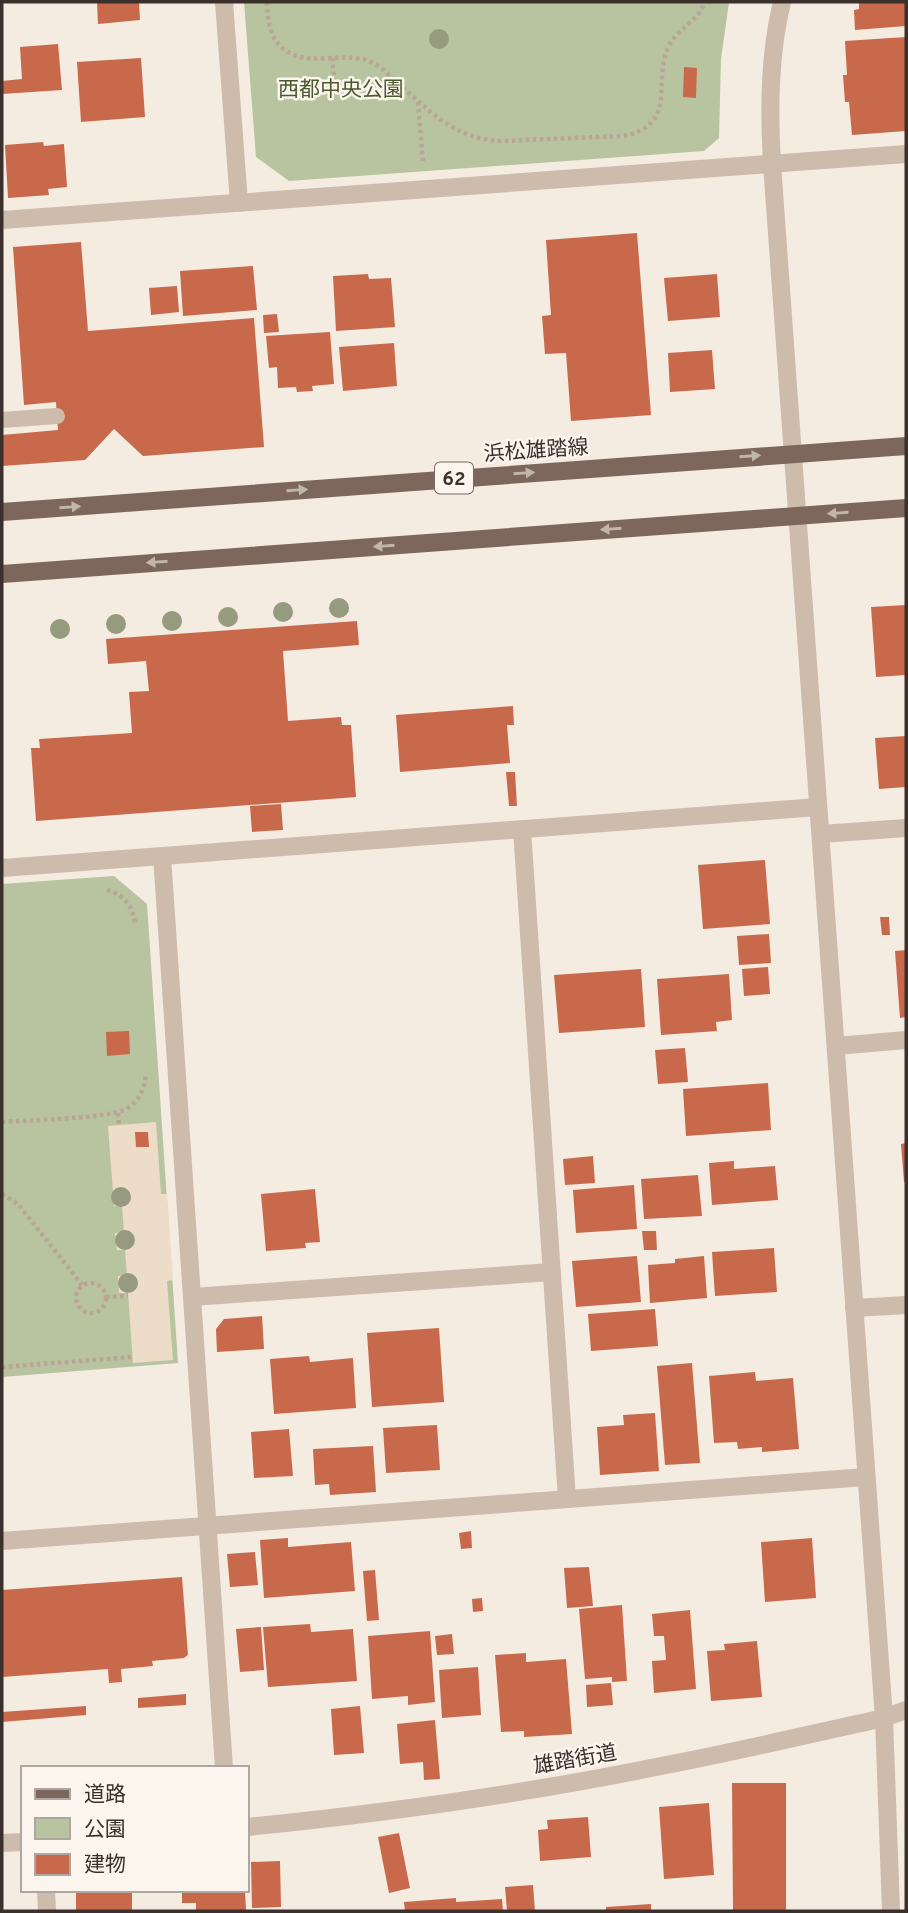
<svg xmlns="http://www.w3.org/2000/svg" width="908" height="1913" font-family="Overpass,'Noto Sans JP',sans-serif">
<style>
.green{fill:#b8c4a0}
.plaza{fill:#ecdcc8}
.building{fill:#c8694b}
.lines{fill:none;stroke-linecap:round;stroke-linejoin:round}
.path{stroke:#b9a596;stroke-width:4.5;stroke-dasharray:3.5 3.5;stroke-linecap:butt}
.service{stroke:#cdbbac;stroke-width:16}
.minor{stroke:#cdbbac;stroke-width:18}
.tertiary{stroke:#cdbbac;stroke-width:18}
.primary{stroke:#7d675c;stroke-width:18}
.tree{fill:#969b7f}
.oneway{fill:#c2b5ac}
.labels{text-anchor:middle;stroke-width:5;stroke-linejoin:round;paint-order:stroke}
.shield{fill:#fbf5ee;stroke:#756b66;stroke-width:2}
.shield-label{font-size:19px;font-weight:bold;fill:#3b302b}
.park-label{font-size:21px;fill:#4a5a2e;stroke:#fbf5ee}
.street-label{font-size:21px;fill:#3b302b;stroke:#fbf5ee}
</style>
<rect width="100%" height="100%" fill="#f4ebe1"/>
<g class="green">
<polygon points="244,2 729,2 721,59 719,138 704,151 289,181 256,157"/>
<polygon points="114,876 147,904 178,1363 2,1377 2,884"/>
</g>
<polygon class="plaza" points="156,1122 161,1194 167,1194 173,1280 167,1281 173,1360 133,1363 128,1293 119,1293 118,1276 127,1275 125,1250 117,1250 115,1233 124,1232 122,1206 114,1206 108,1126"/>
<g class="building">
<polygon points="97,2 139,2 140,20 98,24"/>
<polygon points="859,2 906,2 906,26 855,30 854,10 859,9"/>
<polygon points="906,37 906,131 852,135 849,102 845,102 843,75 847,75 845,41"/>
<polygon points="58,44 62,90 2,94 2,81 22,79 20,47"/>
<polygon points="141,58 145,117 81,122 77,62"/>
<polygon points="684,67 697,68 696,98 683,97"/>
<polygon points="43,142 44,146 64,144 67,187 48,189 49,195 8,198 5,145"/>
<polygon points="637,233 651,415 571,421 566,353 545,354 542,316 551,315 546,240"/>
<polygon points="81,242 88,331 254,318 264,447 143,456 114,429 85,460 2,466 2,435 58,430 56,402 24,405 13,247"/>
<polygon points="253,266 257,310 183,316 180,271"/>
<polygon points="368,274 369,279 391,278 395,327 336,331 333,276"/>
<polygon points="717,274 720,317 668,321 664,278"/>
<polygon points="177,286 179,312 151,315 149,288"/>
<polygon points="277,314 279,332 264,333 263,315"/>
<polygon points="330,332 334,384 312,386 313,391 297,392 296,387 278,388 277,367 269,368 266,336"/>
<polygon points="394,343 397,386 343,391 339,347"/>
<polygon points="712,350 715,389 670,392 668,353"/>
<polygon points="906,605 906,675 876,677 871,607"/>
<polygon points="357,621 359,645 283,651 288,721 341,717 342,725 351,725 356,797 36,821 31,748 40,748 39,739 132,733 129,692 149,691 146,661 108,664 106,639"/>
<polygon points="513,706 514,725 507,725 510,763 400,772 396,715"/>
<polygon points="906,736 906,787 879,789 875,738"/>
<polygon points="506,772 515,772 517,806 509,806"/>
<polygon points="281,804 283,830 252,832 250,806"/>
<polygon points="765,860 770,924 703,929 698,865"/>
<polygon points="880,917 889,917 890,935 882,935"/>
<polygon points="769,934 771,963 739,965 737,936"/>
<polygon points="906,950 906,1017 900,1018 895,951"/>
<polygon points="768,967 770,994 744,996 742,969"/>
<polygon points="641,969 645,1027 559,1033 554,975"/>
<polygon points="729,974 732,1020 716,1022 717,1031 661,1035 657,979"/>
<polygon points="129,1031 130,1054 107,1056 106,1032"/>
<polygon points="685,1048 688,1082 658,1084 655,1050"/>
<polygon points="768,1083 771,1130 686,1136 683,1089"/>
<polygon points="135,1132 148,1132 149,1147 136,1147"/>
<polygon points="906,1143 906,1182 904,1182 901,1144"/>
<polygon points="593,1156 595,1183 565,1185 563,1159"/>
<polygon points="734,1161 734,1169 775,1166 778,1200 712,1205 709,1163"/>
<polygon points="698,1175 702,1216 644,1219 641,1179"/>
<polygon points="634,1185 637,1229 576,1233 573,1190"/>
<polygon points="315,1189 320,1242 305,1243 306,1248 266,1251 261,1194"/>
<polygon points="642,1231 656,1231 657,1250 644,1250"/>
<polygon points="774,1248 777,1292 715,1296 712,1252"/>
<polygon points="637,1256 641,1302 576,1307 572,1261"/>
<polygon points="704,1256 707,1298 650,1303 648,1265 675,1263 675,1259"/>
<polygon points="655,1309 658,1346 591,1351 588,1314"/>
<polygon points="262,1316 264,1349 217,1352 216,1329 224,1319"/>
<polygon points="439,1328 444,1402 372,1407 367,1333"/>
<polygon points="309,1356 310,1362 353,1358 356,1408 274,1414 270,1359"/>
<polygon points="692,1363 700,1463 665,1465 657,1366"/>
<polygon points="755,1372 756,1381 793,1378 799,1449 762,1452 762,1447 738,1449 737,1442 714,1443 709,1376"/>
<polygon points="655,1413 659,1471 600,1475 597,1427 624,1425 623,1415"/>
<polygon points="437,1425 440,1470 386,1473 383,1428"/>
<polygon points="289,1429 293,1476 254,1478 251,1432"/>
<polygon points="373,1446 376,1492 330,1495 329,1484 315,1485 313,1449"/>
<polygon points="471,1531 472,1548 461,1549 459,1533"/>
<polygon points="288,1538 288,1547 351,1542 355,1591 264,1598 260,1540"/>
<polygon points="812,1538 816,1598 765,1602 761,1542"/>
<polygon points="255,1552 258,1585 230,1587 227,1554"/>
<polygon points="589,1567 593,1606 567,1608 564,1568"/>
<polygon points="375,1570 379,1620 367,1621 363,1571"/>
<polygon points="182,1577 188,1655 184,1658 152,1661 153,1666 121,1669 122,1682 109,1683 108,1669 2,1677 2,1590"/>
<polygon points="482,1598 483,1611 473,1612 472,1599"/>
<polygon points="622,1605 627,1681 612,1682 612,1677 585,1679 579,1609"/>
<polygon points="690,1610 696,1689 654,1693 652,1661 666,1660 664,1636 654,1636 652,1614"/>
<polygon points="310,1624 311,1632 353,1629 357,1681 268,1687 263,1627"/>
<polygon points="261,1627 264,1670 240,1672 236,1629"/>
<polygon points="430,1631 435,1702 408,1705 408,1696 372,1699 368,1636"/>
<polygon points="452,1634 454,1654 437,1655 435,1636"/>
<polygon points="757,1641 762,1697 711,1701 707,1651 725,1650 724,1644"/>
<polygon points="526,1653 526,1662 566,1659 572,1734 524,1737 524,1731 501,1732 495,1655"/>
<polygon points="478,1667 481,1715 442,1718 439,1670"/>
<polygon points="611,1683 613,1705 587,1707 586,1685"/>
<polygon points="186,1694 186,1705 138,1708 138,1698"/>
<polygon points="86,1706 86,1715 2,1722 2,1712"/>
<polygon points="360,1706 364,1753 334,1755 331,1709"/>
<polygon points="435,1720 440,1779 424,1780 423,1762 400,1764 397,1724"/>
<polygon points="732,1783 786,1783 786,1911 733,1911"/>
<polygon points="709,1803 714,1875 664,1879 659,1807"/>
<polygon points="588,1817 591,1857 540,1861 538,1830 548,1829 547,1820"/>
<polygon points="399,1833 410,1888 389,1893 378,1837"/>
<polygon points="280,1861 281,1907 252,1908 251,1862"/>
<polygon points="533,1885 535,1911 507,1911 505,1887"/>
<rect x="76" y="1890" width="56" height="21"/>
<polygon points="182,1890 245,1890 246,1911 196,1911 196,1903 182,1903"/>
<polygon points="456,1898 456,1902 502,1899 503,1911 405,1911 404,1902"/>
<polygon points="651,1904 651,1911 606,1911 606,1907"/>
</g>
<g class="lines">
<g class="path">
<path d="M267,2C268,20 269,39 285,50C310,69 347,48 375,64C384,69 392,78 400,85C432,113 455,139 501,141L623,136C679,125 652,84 668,48C677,27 696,25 705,2"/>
<polyline points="321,89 335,89 332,57"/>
<polyline points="418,102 423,163"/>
<path d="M107,890C125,895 132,906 135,923"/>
<polyline points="118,1113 119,1125"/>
<path d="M2,1122C26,1120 112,1119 128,1108C140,1100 144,1089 146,1075"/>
<polyline points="2,1194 18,1204 82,1285"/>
<circle cx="91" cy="1298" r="15"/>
<polyline points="106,1297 128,1296"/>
<polyline points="2,1367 132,1357"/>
</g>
<polyline class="service" points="2,420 57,416"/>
<g class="minor">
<polyline points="224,2 239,203"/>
<polyline points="2,220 906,154"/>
<polyline points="522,829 567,1499"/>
<polyline points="821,834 906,828"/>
<polyline points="162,856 224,1768"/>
<polyline points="2,868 818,807"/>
<polyline points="836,1046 906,1040"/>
<polyline points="192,1297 552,1272"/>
<polyline points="854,1308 906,1305"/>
<polyline points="2,1541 866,1477"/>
<polyline points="46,1890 47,1911"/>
</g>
<g class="tertiary">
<path d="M782,2C769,55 769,110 772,164L884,1718L891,1911"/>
<path d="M247,1827C386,1813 524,1794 661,1766C736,1752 810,1734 884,1718L906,1710"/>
<polyline points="2,1843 23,1842"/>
</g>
<g class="primary">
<polyline points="2,512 906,446"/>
<polyline points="2,574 906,508"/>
</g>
</g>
<g class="tree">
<circle cx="439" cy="39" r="10"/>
<circle cx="339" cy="608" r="10"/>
<circle cx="283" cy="612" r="10"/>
<circle cx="228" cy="617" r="10"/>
<circle cx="172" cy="621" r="10"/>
<circle cx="116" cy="624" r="10"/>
<circle cx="60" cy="629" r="10"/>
<circle cx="121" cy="1197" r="10"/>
<circle cx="125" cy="1240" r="10"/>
<circle cx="128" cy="1283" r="10"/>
</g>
<defs><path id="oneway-solid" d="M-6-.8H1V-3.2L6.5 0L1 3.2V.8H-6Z" transform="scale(1.75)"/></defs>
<g class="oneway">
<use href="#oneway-solid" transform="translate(750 456) rotate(-4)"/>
<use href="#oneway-solid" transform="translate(524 473) rotate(-4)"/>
<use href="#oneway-solid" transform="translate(297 490) rotate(-4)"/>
<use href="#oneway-solid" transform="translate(70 507) rotate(-4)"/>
<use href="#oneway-solid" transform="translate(838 513) rotate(176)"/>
<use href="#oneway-solid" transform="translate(611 529) rotate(176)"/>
<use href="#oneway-solid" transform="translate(384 546) rotate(176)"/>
<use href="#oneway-solid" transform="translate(157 562) rotate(176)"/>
</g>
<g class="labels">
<rect class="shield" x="435" y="462.5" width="38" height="31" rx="5"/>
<g class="shield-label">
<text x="454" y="485">62</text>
</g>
<g class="park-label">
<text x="341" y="96">西都中央公園</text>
</g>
<g class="street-label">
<text transform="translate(536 450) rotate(-4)" y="7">浜松雄踏線</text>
<text transform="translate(575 1759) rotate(-10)" y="7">雄踏街道</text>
</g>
</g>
<rect width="908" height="1913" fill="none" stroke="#3b302b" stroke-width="7"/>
<rect x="21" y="1766" width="228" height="126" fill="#fbf5ee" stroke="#aea6a0" stroke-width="2"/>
<rect x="35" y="1789" width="35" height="10" fill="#7d675c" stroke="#aea6a0" stroke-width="2"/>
<text x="84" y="1801" font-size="21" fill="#3b302b">道路</text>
<rect x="35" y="1818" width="35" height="21" fill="#b8c4a0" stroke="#aea6a0" stroke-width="2"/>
<text x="84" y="1836" font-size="21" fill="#3b302b">公園</text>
<rect x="35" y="1854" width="35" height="21" fill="#c8694b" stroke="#aea6a0" stroke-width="2"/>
<text x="84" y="1871" font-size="21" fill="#3b302b">建物</text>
</svg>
